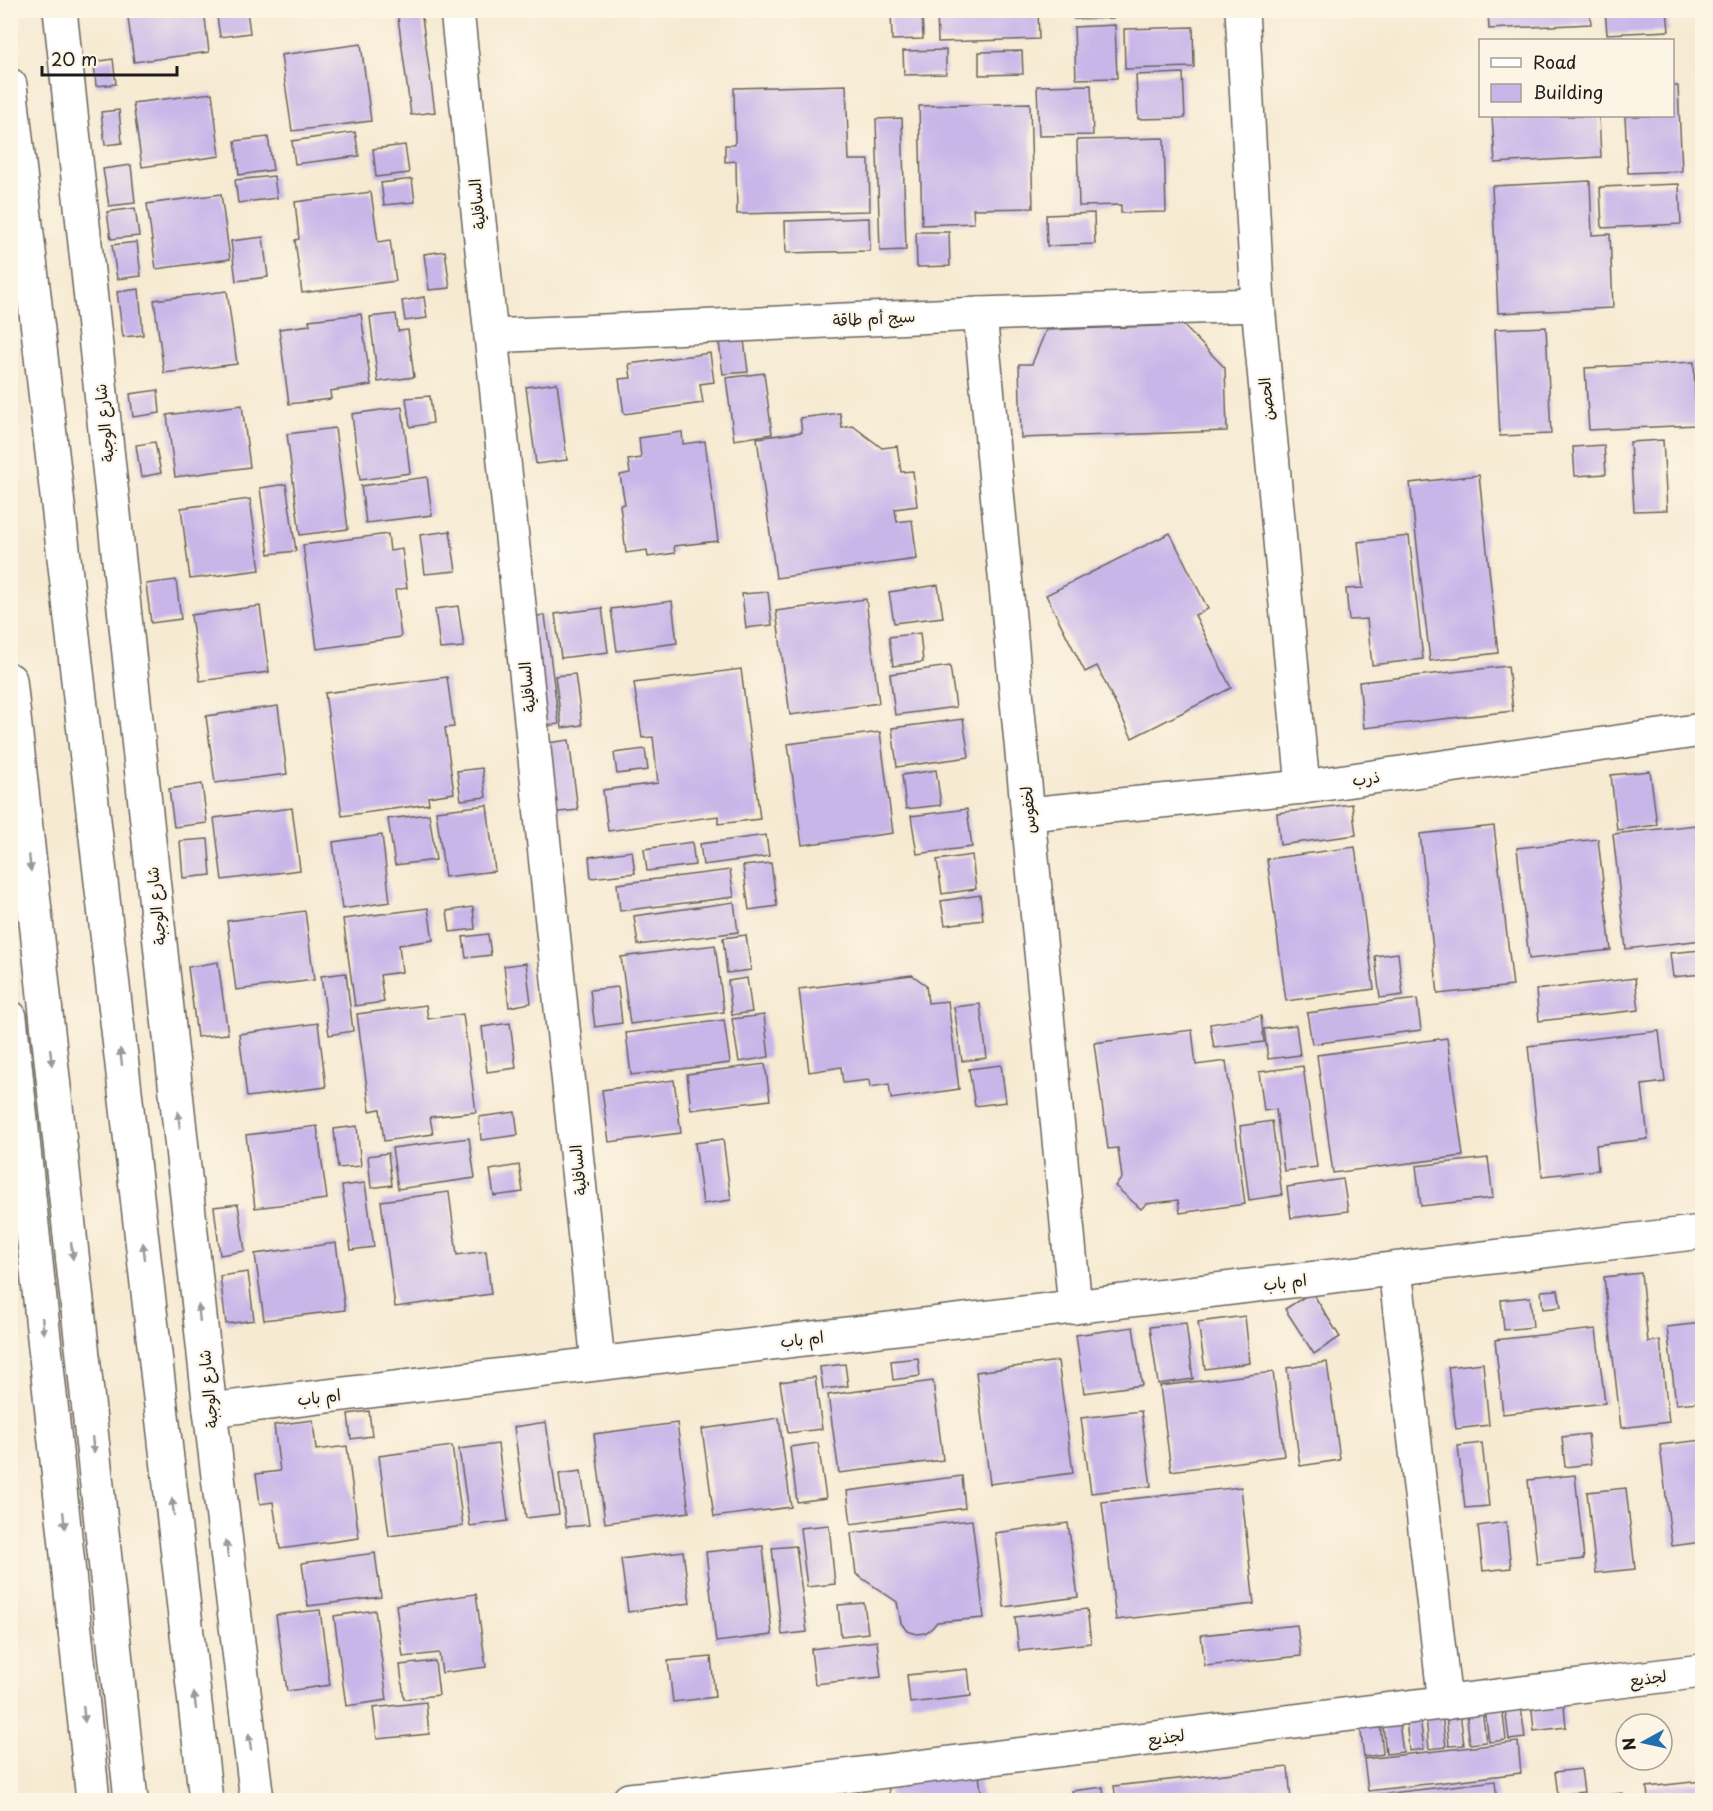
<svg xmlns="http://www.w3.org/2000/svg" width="1713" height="1811" font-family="'Playpen Sans','Playpen Sans Arabic',sans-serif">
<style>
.building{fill:#c8b6e9}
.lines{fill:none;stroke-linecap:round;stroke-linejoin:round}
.minor-casing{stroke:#68645c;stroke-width:36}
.minor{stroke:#fff;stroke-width:33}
.oneway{fill:#999}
.labels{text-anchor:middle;stroke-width:4.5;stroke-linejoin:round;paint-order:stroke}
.street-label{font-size:16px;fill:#1c1c1c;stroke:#fcf5e5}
</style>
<rect width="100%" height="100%" fill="#fcf5e5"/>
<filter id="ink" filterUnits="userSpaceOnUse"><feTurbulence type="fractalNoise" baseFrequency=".0167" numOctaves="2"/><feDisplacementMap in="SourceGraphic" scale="12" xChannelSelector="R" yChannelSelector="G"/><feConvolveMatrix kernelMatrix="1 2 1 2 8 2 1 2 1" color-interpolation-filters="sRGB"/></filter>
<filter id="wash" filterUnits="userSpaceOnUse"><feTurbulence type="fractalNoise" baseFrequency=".008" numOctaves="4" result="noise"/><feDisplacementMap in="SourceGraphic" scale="24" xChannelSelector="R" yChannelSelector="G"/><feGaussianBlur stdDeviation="1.35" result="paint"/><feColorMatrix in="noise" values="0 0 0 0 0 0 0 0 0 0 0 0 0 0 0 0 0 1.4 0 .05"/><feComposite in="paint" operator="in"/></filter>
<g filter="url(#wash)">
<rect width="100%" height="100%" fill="#f6ead2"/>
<g id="blocks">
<g class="building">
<polygon points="127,10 204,10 209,52 134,62"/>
<polygon points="216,10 247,10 250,33 220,37"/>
<polygon points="397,10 421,10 435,112 411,115"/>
<polygon points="891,10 922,10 923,39 892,40"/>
<polygon points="937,10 1038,10 1039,39 938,42"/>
<polygon points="1074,10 1113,10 1113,18 1074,19"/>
<polygon points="1488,10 1590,10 1591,24 1489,29"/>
<polygon points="1605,10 1667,10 1669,31 1607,34"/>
<polygon points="1115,25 1117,78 1076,79 1074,27"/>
<polygon points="1193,27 1194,67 1125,69 1124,29"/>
<polygon points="361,44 371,121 292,131 281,55"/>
<polygon points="946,50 946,74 904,75 903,51"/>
<polygon points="1022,51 1023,74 979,75 979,52"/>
<polygon points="113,59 116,84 96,86 94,62"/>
<polygon points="1183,73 1185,118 1138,119 1136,75"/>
<polygon points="846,85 849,160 869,160 870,211 737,214 736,161 725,162 725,145 735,145 734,88"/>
<polygon points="1091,85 1093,135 1039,136 1037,86"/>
<polygon points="1672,86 1678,86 1682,171 1628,173 1625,116 1672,116"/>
<polygon points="212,93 220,156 142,167 133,103"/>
<polygon points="1030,103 1033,208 973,209 974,223 922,225 919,106"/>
<polygon points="119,110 122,143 105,145 101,112"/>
<polygon points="1492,116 1599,116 1601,157 1495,163"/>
<polygon points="902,118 906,250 880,251 876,119"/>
<polygon points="355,132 359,156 295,164 292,141"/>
<polygon points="268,137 273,170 239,175 235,141"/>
<polygon points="1164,138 1166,212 1121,213 1121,205 1079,206 1077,140"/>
<polygon points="405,145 409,173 376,177 373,149"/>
<polygon points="131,165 135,203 109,206 103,169"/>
<polygon points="274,176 277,198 238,203 235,180"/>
<polygon points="412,179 415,202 384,205 381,183"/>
<polygon points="1590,181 1592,235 1610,234 1613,308 1498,313 1492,186"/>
<polygon points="1679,184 1681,224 1602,228 1600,187"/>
<polygon points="371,192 378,242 390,240 396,281 302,293 295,240 299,239 295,202"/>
<polygon points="221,194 230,259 156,269 147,204"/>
<polygon points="135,208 139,236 111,239 107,212"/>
<polygon points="1094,213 1095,244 1047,246 1046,215"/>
<polygon points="869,218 870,251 786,253 785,221"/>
<polygon points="916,232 949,232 950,266 917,267"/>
<polygon points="263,237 268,277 236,281 231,241"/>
<polygon points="137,242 141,276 117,279 112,245"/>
<polygon points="445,251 450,288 429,290 424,254"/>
<polygon points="139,289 143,335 123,337 117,292"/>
<polygon points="227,291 237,364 164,373 154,300"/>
<polygon points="424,297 427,318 405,321 402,301"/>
<polygon points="361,314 371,385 330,391 331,399 289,404 279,329 310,325 309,320"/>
<polygon points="396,314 398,331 408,330 414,377 378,382 370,317"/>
<polygon points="1183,325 1225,368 1227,431 1021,438 1019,364 1032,364 1046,330"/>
<polygon points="1546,327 1551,434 1500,436 1495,329"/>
<polygon points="743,332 748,372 723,374 718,335"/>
<polygon points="710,353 714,382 700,384 703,403 624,414 619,379 631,378 629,364"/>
<polygon points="1694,362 1696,425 1589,430 1585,368"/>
<polygon points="764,373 772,434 734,440 726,378"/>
<polygon points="557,383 567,460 536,464 526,387"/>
<polygon points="158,390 160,413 133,417 130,394"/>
<polygon points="430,396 433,423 410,427 406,398"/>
<polygon points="242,405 250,467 175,477 167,415"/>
<polygon points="402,407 410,473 360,480 352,414"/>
<polygon points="840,413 842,428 853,426 882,448 897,446 901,472 913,471 917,506 895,509 897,522 912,520 917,559 776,578 757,438 802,432 800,418"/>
<polygon points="335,428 348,529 300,535 287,434"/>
<polygon points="682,432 683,444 705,441 718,541 674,546 675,553 648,557 647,550 626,553 620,505 625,504 620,475 630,473 628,460 641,458 639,438"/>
<polygon points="1663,440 1667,510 1634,511 1630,442"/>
<polygon points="155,442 161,473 141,477 136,445"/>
<polygon points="1604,445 1606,474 1575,476 1573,447"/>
<polygon points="1479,475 1498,653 1430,661 1410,483"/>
<polygon points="427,477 432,515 366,523 361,486"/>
<polygon points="286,484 296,551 269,554 260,488"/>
<polygon points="250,499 260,570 190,579 181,508"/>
<polygon points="450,531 456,571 425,574 420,535"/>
<polygon points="1170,533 1208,609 1195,615 1231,688 1132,738 1097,666 1085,672 1046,595"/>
<polygon points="388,534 390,551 402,549 407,588 395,590 401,637 317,649 303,545"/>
<polygon points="1409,536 1423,659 1372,665 1367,619 1349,620 1346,589 1363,588 1358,542"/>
<polygon points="176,580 181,619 151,623 146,584"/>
<polygon points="938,585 943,617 894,623 889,592"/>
<polygon points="768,592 772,625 746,628 742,594"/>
<polygon points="866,599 879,703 790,715 776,611"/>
<polygon points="672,601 677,643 617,651 611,609"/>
<polygon points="260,606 269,672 200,681 191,615"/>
<polygon points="458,606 464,647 440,649 435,609"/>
<polygon points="602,608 608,652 561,658 555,614"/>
<polygon points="545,615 559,724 544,726 529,617"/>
<polygon points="920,633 923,662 893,666 889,637"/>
<polygon points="950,666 956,707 895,715 890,674"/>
<polygon points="1508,666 1513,711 1364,728 1359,682"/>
<polygon points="741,669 760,819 718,824 718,816 608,831 603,790 658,783 653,737 642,738 634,683"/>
<polygon points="575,674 582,725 562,728 555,676"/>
<polygon points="447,677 454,727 445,728 454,793 428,797 429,804 342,816 325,693"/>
<polygon points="278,706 287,774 215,783 206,716"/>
<polygon points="963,719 969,757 897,767 892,728"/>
<polygon points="880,732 893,833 802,845 788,744"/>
<polygon points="569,740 578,810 550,813 541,744"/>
<polygon points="645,749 648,770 617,774 614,753"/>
<polygon points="482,768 486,797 461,800 457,771"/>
<polygon points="936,770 941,805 906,809 902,775"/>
<polygon points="1650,771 1657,825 1617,830 1611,775"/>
<polygon points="202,784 207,823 174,827 169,789"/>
<polygon points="1352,804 1356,835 1280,845 1277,813"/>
<polygon points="487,805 495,871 445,877 436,811"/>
<polygon points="292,808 300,870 222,880 214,818"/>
<polygon points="967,809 972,847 917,854 911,816"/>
<polygon points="429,814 436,860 395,865 388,819"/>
<polygon points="1696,825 1702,884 1702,940 1626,949 1613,834"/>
<polygon points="1494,826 1513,986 1438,994 1420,834"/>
<polygon points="382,835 390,902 342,909 333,842"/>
<polygon points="766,835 769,856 703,865 700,844"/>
<polygon points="208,839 211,875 183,878 180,841"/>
<polygon points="1598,839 1611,950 1529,959 1517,848"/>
<polygon points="692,842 695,865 647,871 644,849"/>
<polygon points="1355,847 1374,989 1286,1001 1267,859"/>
<polygon points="632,851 635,873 591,878 589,857"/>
<polygon points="972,855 976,889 942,894 937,860"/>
<polygon points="771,863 777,906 749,910 743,866"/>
<polygon points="730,870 734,897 620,911 617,884"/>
<polygon points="980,895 983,920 945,925 941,901"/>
<polygon points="734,902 738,932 638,945 634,916"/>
<polygon points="473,907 475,929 450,932 447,911"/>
<polygon points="428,908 433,940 399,945 402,972 380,975 384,1002 355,1006 343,919"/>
<polygon points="305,911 314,980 236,990 227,921"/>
<polygon points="488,934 491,955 466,958 463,937"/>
<polygon points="746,935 751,970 727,973 723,938"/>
<polygon points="715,945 724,1012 630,1024 621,957"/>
<polygon points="1701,950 1702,974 1673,977 1670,953"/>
<polygon points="1398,953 1403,995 1380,998 1375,956"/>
<polygon points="218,962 228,1034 197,1037 188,967"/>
<polygon points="526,963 531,1003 509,1007 504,966"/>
<polygon points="346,973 353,1031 329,1035 321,976"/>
<polygon points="912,975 926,985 928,1003 948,1001 959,1089 891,1099 889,1084 870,1087 869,1080 843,1083 841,1067 809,1072 799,989"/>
<polygon points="747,978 752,1012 732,1015 728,981"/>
<polygon points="1635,978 1639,1010 1539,1021 1536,990"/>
<polygon points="618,987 622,1023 595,1027 590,990"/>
<polygon points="1417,999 1421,1030 1312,1044 1307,1013"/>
<polygon points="980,1004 987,1058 962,1061 954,1007"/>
<polygon points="426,1005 428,1019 463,1014 476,1112 430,1117 433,1134 384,1141 380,1109 370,1111 357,1014"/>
<polygon points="764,1015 769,1057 739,1062 732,1019"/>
<polygon points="1261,1016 1264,1042 1214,1048 1210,1024"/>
<polygon points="724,1020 730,1063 631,1075 626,1033"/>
<polygon points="318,1023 326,1087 247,1097 239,1034"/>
<polygon points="510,1023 516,1068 487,1072 482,1027"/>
<polygon points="1296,1025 1300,1055 1268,1059 1264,1029"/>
<polygon points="1192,1030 1196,1065 1226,1061 1245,1204 1180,1213 1178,1200 1146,1204 1141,1209 1115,1186 1122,1178 1118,1148 1108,1149 1094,1043"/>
<polygon points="1659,1031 1665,1082 1642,1085 1648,1139 1596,1145 1598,1170 1542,1176 1528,1046"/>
<polygon points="1447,1038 1463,1156 1333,1173 1317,1055"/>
<polygon points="765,1064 770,1100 691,1110 687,1074"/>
<polygon points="1001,1065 1006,1102 975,1106 969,1069"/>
<polygon points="1303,1066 1317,1167 1284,1171 1276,1109 1264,1111 1259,1072"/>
<polygon points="674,1080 681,1133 609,1142 602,1090"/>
<polygon points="515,1112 518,1135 481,1140 479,1117"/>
<polygon points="1272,1121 1282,1195 1249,1200 1240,1126"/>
<polygon points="317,1126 327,1199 255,1208 246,1135"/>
<polygon points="357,1126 361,1166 338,1168 334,1129"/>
<polygon points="469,1138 475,1178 398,1189 392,1148"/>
<polygon points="723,1139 731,1200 703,1204 695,1143"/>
<polygon points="388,1153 392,1185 371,1188 368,1156"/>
<polygon points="1488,1158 1493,1198 1421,1206 1416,1166"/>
<polygon points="519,1165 523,1192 494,1196 490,1170"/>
<polygon points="1343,1179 1348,1211 1291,1218 1287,1187"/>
<polygon points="365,1183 374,1247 351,1250 342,1186"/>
<polygon points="449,1192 457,1255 486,1251 491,1294 395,1307 381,1201"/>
<polygon points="238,1204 245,1251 220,1255 214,1207"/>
<polygon points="336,1243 345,1310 264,1320 255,1254"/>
<polygon points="248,1272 254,1320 226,1324 220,1276"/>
<polygon points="1641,1273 1648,1342 1660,1340 1669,1422 1621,1428 1604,1277"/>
<polygon points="1558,1290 1561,1307 1543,1309 1541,1291"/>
<polygon points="1312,1292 1340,1337 1314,1354 1285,1309"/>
<polygon points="1530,1297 1533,1327 1504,1330 1501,1300"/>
<polygon points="1245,1316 1250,1363 1205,1369 1198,1322"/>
<polygon points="1186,1323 1193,1379 1158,1384 1150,1327"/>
<polygon points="1702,1323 1702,1407 1701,1408 1700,1402 1676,1404 1667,1327"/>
<polygon points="1133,1327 1142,1385 1084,1393 1076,1335"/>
<polygon points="1596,1329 1605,1403 1503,1414 1495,1340"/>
<polygon points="918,1358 920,1376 893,1380 891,1361"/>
<polygon points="1058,1361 1073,1473 990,1484 976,1372"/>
<polygon points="1327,1362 1340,1460 1300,1466 1287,1368"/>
<polygon points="1483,1363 1489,1425 1456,1429 1448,1367"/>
<polygon points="845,1364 848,1386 823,1389 820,1367"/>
<polygon points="1273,1372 1284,1456 1171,1471 1160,1386"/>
<polygon points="815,1377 822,1429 788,1433 780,1382"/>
<polygon points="933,1381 943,1460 839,1473 828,1395"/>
<polygon points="369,1411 372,1436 351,1439 348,1414"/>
<polygon points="1141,1411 1151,1486 1091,1493 1081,1418"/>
<polygon points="779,1418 791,1507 714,1517 702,1429"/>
<polygon points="313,1420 316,1450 347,1446 359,1538 280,1549 273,1502 260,1504 256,1474 280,1471 274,1425"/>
<polygon points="546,1422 559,1514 526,1518 514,1427"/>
<polygon points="677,1423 689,1512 605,1523 594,1434"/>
<polygon points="1588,1434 1591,1464 1565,1467 1562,1437"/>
<polygon points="1702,1440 1702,1542 1672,1546 1660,1445"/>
<polygon points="818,1443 826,1498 797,1502 790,1447"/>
<polygon points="1482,1443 1489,1506 1465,1508 1458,1446"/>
<polygon points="498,1444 508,1521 470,1526 459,1449"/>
<polygon points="452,1446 463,1526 389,1536 379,1456"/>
<polygon points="581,1471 589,1525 566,1527 559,1474"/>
<polygon points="1575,1475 1584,1559 1537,1564 1528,1480"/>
<polygon points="962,1476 965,1508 851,1524 847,1491"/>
<polygon points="1241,1487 1254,1604 1116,1620 1102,1502"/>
<polygon points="1626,1488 1635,1569 1596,1573 1587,1492"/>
<polygon points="972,1520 984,1618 937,1622 932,1628 925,1633 917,1634 907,1631 901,1623 897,1602 856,1574 851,1533"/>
<polygon points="1506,1522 1511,1568 1483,1571 1478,1526"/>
<polygon points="1068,1523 1078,1597 1004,1607 995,1533"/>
<polygon points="829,1525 835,1584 807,1587 800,1528"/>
<polygon points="763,1546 772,1635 716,1642 706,1552"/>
<polygon points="796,1546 807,1632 782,1635 772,1548"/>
<polygon points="683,1551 690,1603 628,1612 621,1559"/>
<polygon points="375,1553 381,1597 308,1606 302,1563"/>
<polygon points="476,1594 486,1667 442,1673 439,1653 403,1657 396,1605"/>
<polygon points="864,1603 868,1633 841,1636 838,1605"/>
<polygon points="1087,1609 1091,1643 1019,1651 1015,1617"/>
<polygon points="320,1610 330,1685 287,1691 276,1615"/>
<polygon points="375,1610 387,1700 346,1706 334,1616"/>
<polygon points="1297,1625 1301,1656 1205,1666 1201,1635"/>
<polygon points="877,1641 881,1677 815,1684 811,1649"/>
<polygon points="711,1657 715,1697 673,1702 668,1661"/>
<polygon points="435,1661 439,1695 404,1699 400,1665"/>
<polygon points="968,1669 971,1696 910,1703 907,1675"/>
<polygon points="1563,1695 1566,1727 1534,1731 1531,1699"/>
<polygon points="426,1702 429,1734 377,1739 373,1708"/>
<polygon points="1502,1707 1506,1740 1489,1742 1485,1710"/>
<polygon points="1521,1707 1525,1738 1509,1740 1505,1708"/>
<polygon points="1482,1709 1486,1742 1470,1744 1466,1711"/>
<polygon points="1460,1712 1464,1745 1449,1746 1446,1714"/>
<polygon points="1442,1715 1446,1747 1429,1749 1426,1717"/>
<polygon points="1420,1717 1424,1749 1409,1751 1406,1719"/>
<polygon points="1380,1722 1383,1754 1364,1757 1360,1725"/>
<polygon points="1399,1723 1403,1752 1386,1754 1383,1725"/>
<polygon points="1518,1742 1521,1773 1368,1791 1364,1759"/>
<polygon points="978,1766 982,1800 890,1800 887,1777"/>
<polygon points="1288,1767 1291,1800 1116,1800 1114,1786"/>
<polygon points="1581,1769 1584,1792 1558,1795 1555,1772"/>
<polygon points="1495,1781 1497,1800 1365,1800 1365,1796"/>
<polygon points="1702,1781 1702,1800 1648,1800 1647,1787"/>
<polygon points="1103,1787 1104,1800 1074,1800 1072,1791"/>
<polygon points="1623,1793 1624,1800 1566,1800 1566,1799"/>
</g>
</g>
</g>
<g filter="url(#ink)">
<use href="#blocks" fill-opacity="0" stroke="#68645c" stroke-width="1.5"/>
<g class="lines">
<defs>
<g id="minor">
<polyline points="60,10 210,1410 257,1800"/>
<polyline points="457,10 598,1363"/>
<polyline points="1242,10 1258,305 1303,787"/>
<polyline points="10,85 206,1800"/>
<polyline points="980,314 1075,1307"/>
<polyline points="491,336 980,314 1258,305"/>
<polyline points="10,680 131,1800"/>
<polyline points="1028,814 1303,787 1702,730"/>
<polyline points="10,1017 93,1800"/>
<polyline points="1395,1269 1445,1703"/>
<polyline points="210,1410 1702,1232"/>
<polyline points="629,1800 780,1784 1702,1671"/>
</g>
</defs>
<use href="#minor" class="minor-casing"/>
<use href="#minor" class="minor"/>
</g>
<defs><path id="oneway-solid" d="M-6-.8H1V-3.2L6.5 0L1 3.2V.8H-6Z" transform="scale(1.5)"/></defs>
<g class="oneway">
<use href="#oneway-solid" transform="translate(30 863) rotate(84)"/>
<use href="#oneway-solid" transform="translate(51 1057) rotate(84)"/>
<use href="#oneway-solid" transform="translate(121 1057) rotate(-97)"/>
<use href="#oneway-solid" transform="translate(179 1120) rotate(-96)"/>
<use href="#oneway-solid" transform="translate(72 1251) rotate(84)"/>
<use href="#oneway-solid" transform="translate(144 1251) rotate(-97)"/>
<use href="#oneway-solid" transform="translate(199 1313) rotate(-96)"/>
<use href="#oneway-solid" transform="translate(43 1326) rotate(84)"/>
<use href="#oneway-solid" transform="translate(93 1445) rotate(84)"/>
<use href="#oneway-solid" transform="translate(173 1507) rotate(-97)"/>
<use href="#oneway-solid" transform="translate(64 1520) rotate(84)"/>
<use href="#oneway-solid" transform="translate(227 1549) rotate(-97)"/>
<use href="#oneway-solid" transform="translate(195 1701) rotate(-97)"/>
<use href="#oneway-solid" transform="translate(84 1714) rotate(84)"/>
<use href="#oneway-solid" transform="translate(250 1742) rotate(-97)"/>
</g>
</g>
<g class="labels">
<g class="street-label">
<text transform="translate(477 204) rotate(-96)" y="6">السافلية</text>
<text transform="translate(874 318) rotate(-3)" y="6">سيج أم طاقة</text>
<text transform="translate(1266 399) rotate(-95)" y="6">الحصن</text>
<text transform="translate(104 423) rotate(-96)" y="6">شارع الوجبة</text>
<text transform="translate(527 687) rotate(-96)" y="6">السافلية</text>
<text transform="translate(1366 778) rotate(-8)" y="6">ذرب</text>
<text transform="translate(1028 810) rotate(-95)" y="6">لخفوس</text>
<text transform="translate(156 906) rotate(-96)" y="6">شارع الوجبة</text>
<text transform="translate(578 1170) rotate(-96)" y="6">السافلية</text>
<text transform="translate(1285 1282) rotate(-7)" y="6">ام باب</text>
<text transform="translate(802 1339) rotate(-7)" y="6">ام باب</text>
<text transform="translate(208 1389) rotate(-96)" y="6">شارع الوجبة</text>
<text transform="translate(319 1397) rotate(-7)" y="6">ام باب</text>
<text transform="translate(1648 1678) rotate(-7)" y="6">لجذيع</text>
<text transform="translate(1166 1737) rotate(-7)" y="6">لجذيع</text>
</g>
</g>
<rect width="1713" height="1811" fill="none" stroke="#fcf5e5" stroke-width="36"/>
<rect x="1479" y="39" width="195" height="78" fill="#fcf5e5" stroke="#a29e95" stroke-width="1.5"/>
<rect x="1491" y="58" width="30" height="9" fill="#ffffff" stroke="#a29e95" stroke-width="1.5"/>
<text x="1533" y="69" font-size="18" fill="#1c1c1c">Road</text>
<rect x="1491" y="84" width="30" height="18" fill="#c8b6e9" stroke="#a29e95" stroke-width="1.5"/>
<text x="1533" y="99" font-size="18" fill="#1c1c1c">Building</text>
<g transform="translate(1644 1742) rotate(262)"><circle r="28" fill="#fcf5e5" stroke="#a29e95" stroke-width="1.5"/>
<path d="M0-4.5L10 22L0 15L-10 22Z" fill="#1f6fb2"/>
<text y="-9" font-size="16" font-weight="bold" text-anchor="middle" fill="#1c1c1c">N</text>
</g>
<path d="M42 66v9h135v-9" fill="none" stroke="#1c1c1c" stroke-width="3"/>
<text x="51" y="66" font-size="18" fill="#1c1c1c" stroke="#fcf5e5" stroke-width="4.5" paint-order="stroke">20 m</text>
</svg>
